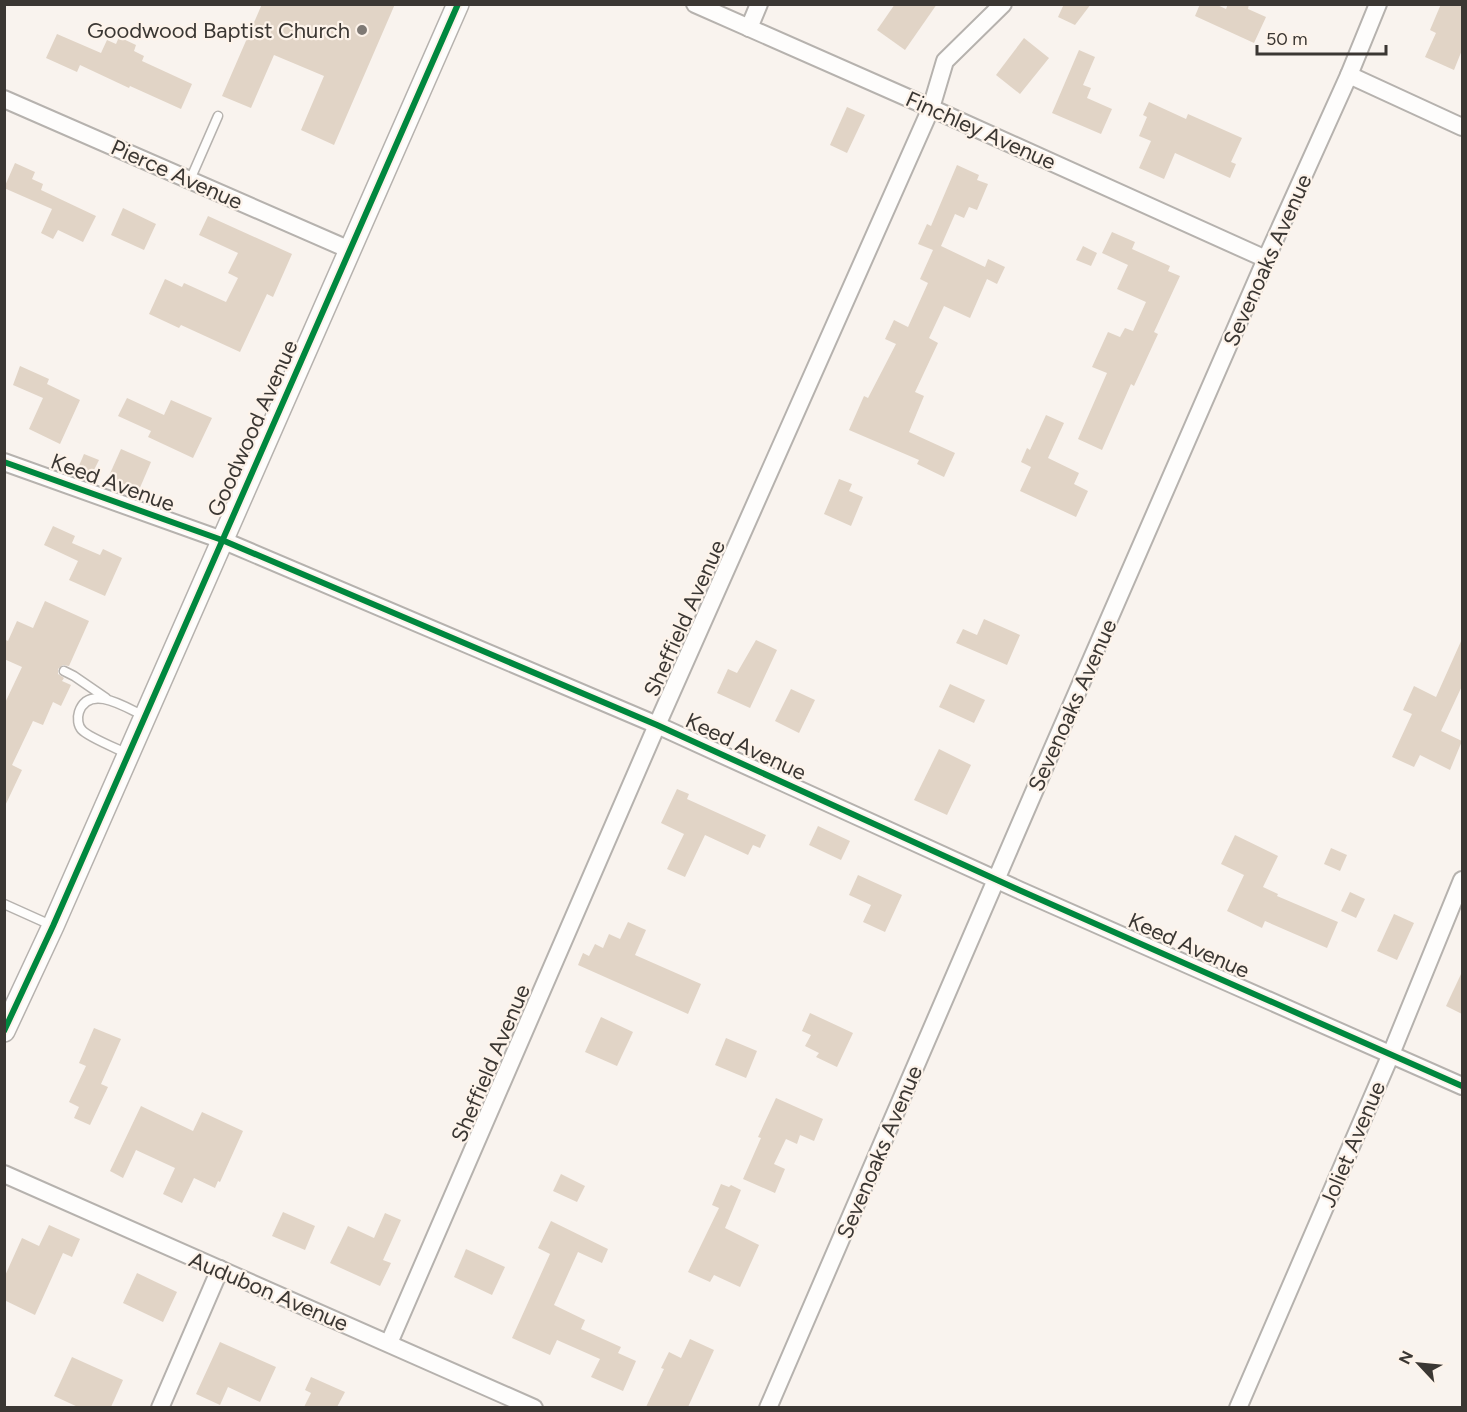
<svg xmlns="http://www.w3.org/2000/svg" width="1467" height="1412" font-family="Figtree,sans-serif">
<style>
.building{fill:#e1d4c6}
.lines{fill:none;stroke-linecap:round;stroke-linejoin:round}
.service-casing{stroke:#b6b2ae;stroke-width:11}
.minor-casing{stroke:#b6b2ae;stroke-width:20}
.tertiary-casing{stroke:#b6b2ae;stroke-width:24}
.service{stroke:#fefdfc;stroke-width:8}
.minor{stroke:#fefdfc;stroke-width:16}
.tertiary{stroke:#fefdfc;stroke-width:21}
.cycleway-casing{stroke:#fdf3ea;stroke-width:10}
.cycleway{stroke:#00873e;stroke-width:6}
.poi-dot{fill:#7e7974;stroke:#fdf3ea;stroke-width:2}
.labels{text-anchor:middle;stroke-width:4.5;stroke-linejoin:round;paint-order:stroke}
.poi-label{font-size:22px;fill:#3b3733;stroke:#fdf3ea;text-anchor:end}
.street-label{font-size:22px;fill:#3b3733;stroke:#fdf3ea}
</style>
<rect width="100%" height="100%" fill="#f9f3ee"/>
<g class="building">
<polygon points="262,4 395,4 334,145 301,130 324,76 274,55 251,108 222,96"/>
<polygon points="895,4 937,4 905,50 877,30"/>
<polygon points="1064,4 1091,4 1075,25 1058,17"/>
<polygon points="1200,4 1215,4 1226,9 1228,4 1249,4 1248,9 1266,17 1254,43 1195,16"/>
<polygon points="1441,4 1462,4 1462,50 1454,70 1425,57 1436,33 1430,30"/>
<polygon points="57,34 101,53 107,40 116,44 119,37 136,45 134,51 144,56 142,61 192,84 181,109 130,86 129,88 80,65 77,72 46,58"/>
<polygon points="1024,38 1049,58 1020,94 996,75"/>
<polygon points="1079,50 1095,57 1083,85 1091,88 1087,98 1112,109 1101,134 1052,113"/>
<polygon points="1149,102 1186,119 1188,114 1242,138 1231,162 1236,164 1230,178 1175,153 1164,179 1139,168 1151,141 1139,136 1147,117 1143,115"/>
<polygon points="847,107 865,115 847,153 830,145"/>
<polygon points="15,163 35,172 32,179 43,184 41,190 96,216 83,242 58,230 53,239 41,233 52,209 4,188"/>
<polygon points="957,165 979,175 977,180 988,184 977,210 969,207 964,218 955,214 941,246 985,267 988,259 1005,267 997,284 987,279 970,318 944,306 929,338 938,343 915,392 924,396 909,432 955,453 944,477 917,464 919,460 849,430 864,396 868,398 896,344 885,339 894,320 908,327 928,283 920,279 933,250 918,244 927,224 931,226"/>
<polygon points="123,208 156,224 144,250 111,235"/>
<polygon points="208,216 292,254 273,297 267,294 240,352 181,325 179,328 149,314 165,279 182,287 184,283 226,302 238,278 228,273 238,253 199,235"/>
<polygon points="1112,232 1135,242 1132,249 1170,266 1168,271 1180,276 1154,332 1158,334 1134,386 1131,384 1102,450 1078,439 1107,373 1092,367 1108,332 1120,337 1125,328 1133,331 1146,302 1117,289 1128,265 1102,253"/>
<polygon points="1083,246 1097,253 1091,266 1076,260"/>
<polygon points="20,366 49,379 47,384 80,400 60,444 29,429 43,398 13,385"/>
<polygon points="127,398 164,415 171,400 212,418 193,458 148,437 151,431 118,416"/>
<polygon points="1046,415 1064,423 1048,458 1079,473 1074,484 1088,491 1076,517 1020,491 1031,467 1021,462 1027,448 1030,450"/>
<polygon points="121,449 151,462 139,490 108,478"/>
<polygon points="84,454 99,460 92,474 78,468"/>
<polygon points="839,479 852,484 849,491 863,497 851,526 824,514"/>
<polygon points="53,526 75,536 72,543 100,555 103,549 122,558 105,596 69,580 78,561 44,545"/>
<polygon points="45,601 89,621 69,666 63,665 58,669 58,674 64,678 62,681 71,685 61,706 53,702 43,725 33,721 12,765 22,770 4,808 4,705 22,667 4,659 4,639 8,641 17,621 33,628"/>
<polygon points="984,619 1020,635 1007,665 956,643 963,629 977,635"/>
<polygon points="1462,639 1462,686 1441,731 1462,741 1450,770 1420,755 1414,767 1392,757 1412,714 1403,710 1414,686 1436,697"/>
<polygon points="756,640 777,650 750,708 717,693 728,669 737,673"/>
<polygon points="950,684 985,700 974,723 939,707"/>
<polygon points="791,689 815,700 799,733 775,721"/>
<polygon points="939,749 971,765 947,815 914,800"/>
<polygon points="677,789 689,794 687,799 766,835 760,848 753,845 748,855 705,835 685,877 667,869 684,834 661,823"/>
<polygon points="818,826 850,841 841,860 809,845"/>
<polygon points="1235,835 1278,856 1263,887 1278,894 1277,896 1338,922 1327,948 1265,921 1262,928 1227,911 1244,875 1221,864"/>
<polygon points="1331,848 1347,855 1340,871 1324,864"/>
<polygon points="858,875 902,895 885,932 863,922 871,905 849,895"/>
<polygon points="1350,892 1365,899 1356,918 1341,911"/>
<polygon points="1394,914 1414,923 1397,960 1377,951"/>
<polygon points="628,922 646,930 635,955 701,984 688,1014 578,965 583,953 589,956 595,944 603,948 609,934 620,939"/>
<polygon points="1462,972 1462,1014 1446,1006"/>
<polygon points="810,1013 853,1033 837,1067 816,1057 819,1053 805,1046 811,1035 802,1031"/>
<polygon points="601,1017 633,1032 617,1066 585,1052"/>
<polygon points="94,1028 121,1039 101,1084 108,1087 90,1125 74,1118 79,1107 69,1102 86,1066 79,1063"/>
<polygon points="726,1038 757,1051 746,1078 715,1065"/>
<polygon points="776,1098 823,1119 814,1141 800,1135 797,1144 786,1139 774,1164 785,1169 775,1193 743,1179 761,1138 758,1137"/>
<polygon points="141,1106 193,1131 202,1112 243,1131 220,1182 218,1181 215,1188 194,1178 182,1203 163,1194 175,1168 136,1150 123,1178 110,1171"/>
<polygon points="561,1174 585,1186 577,1202 553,1191"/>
<polygon points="721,1184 729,1187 731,1185 741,1190 725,1228 759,1245 740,1287 714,1275 710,1282 688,1272 719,1208 712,1205"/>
<polygon points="283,1212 315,1226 305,1250 272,1236"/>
<polygon points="385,1213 401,1220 383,1260 391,1263 380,1286 330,1263 348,1226 374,1238"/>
<polygon points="551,1221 608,1249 602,1263 578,1252 554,1305 585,1320 581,1329 621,1347 618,1353 636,1361 623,1391 591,1377 600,1359 557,1340 550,1355 512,1338 550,1254 538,1248"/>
<polygon points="49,1225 80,1239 72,1257 63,1253 35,1315 4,1300 4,1278 22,1238 39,1246"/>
<polygon points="466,1249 505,1267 492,1295 454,1277"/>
<polygon points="137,1273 177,1292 163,1322 123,1303"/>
<polygon points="690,1339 714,1350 688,1407 646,1407 664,1369 661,1368 669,1352 681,1358"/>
<polygon points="220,1342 276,1367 260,1402 228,1387 220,1405 196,1394"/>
<polygon points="72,1357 123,1380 111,1407 78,1407 54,1396"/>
<polygon points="311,1377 345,1392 337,1407 304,1407 311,1393 305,1390"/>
</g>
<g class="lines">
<defs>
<g id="service">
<polyline points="190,180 218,116"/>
<polyline points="64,671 74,676 106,698"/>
<path d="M128,754C118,749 88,737 82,730C78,726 77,718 79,712C89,683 127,708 144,716"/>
<polyline points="4,904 53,926"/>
</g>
<g id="minor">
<polyline points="695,4 931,108 1266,259"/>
<polyline points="749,28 759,4"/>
<polyline points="1349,75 1462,127"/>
<polyline points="4,99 350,250"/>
<polyline points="4,462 222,540 657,725 1019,890 1462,1086"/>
<polyline points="4,1174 534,1408"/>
<polyline points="389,1343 657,725 931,108 945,61 1003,4"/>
<polyline points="160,1408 220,1269"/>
<polyline points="768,1408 1052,750 1266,259 1349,75 1378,4"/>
<polyline points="1238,1408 1391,1054 1462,880"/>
</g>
<polyline id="tertiary" points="4,1031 53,926 458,4"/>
</defs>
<use href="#service" class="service-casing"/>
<use href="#minor" class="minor-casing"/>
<use href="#tertiary" class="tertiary-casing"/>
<use href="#service" class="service"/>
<use href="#minor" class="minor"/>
<use href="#tertiary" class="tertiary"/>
<defs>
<g id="cycleway">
<polyline points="4,462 222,540 657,725 1019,890 1462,1086"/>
<polyline points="4,1031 53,926 458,4"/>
</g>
</defs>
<use href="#cycleway" class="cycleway-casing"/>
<use href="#cycleway" class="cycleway"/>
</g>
<circle class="poi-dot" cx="362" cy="30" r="6"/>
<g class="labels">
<g class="poi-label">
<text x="350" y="38">Goodwood Baptist Church</text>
</g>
<g class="street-label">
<text transform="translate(981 130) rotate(24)" y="8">Finchley Avenue</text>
<text transform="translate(177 174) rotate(24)" y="8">Pierce Avenue</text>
<text transform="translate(1267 260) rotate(-66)" y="8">Sevenoaks Avenue</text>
<text transform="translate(252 428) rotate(-66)" y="8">Goodwood Avenue</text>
<text transform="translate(113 482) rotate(20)" y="8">Keed Avenue</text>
<text transform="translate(684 618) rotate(-66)" y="8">Sheffield Avenue</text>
<text transform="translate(1072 705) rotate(-66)" y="8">Sevenoaks Avenue</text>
<text transform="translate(746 746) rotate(25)" y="8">Keed Avenue</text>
<text transform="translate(1189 945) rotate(24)" y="8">Keed Avenue</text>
<text transform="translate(490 1063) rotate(-67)" y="8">Sheffield Avenue</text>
<text transform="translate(1352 1144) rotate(-67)" y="8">Joliet Avenue</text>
<text transform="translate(879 1152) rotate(-67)" y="8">Sevenoaks Avenue</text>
<text transform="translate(269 1291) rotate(23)" y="8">Audubon Avenue</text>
</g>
</g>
<rect width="1467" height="1412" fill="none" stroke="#3b3733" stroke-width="12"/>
<g transform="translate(1419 1364) rotate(296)" stroke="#fdf3ea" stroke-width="4.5" paint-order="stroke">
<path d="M0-4.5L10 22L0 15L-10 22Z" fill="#3b3733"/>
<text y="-9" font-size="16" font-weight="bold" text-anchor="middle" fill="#3b3733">N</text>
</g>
<path d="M1257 45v9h129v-9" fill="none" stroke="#3b3733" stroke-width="3"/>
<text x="1266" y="45" font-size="18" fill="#3b3733" stroke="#fdf3ea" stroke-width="4.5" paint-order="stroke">50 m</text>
</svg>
